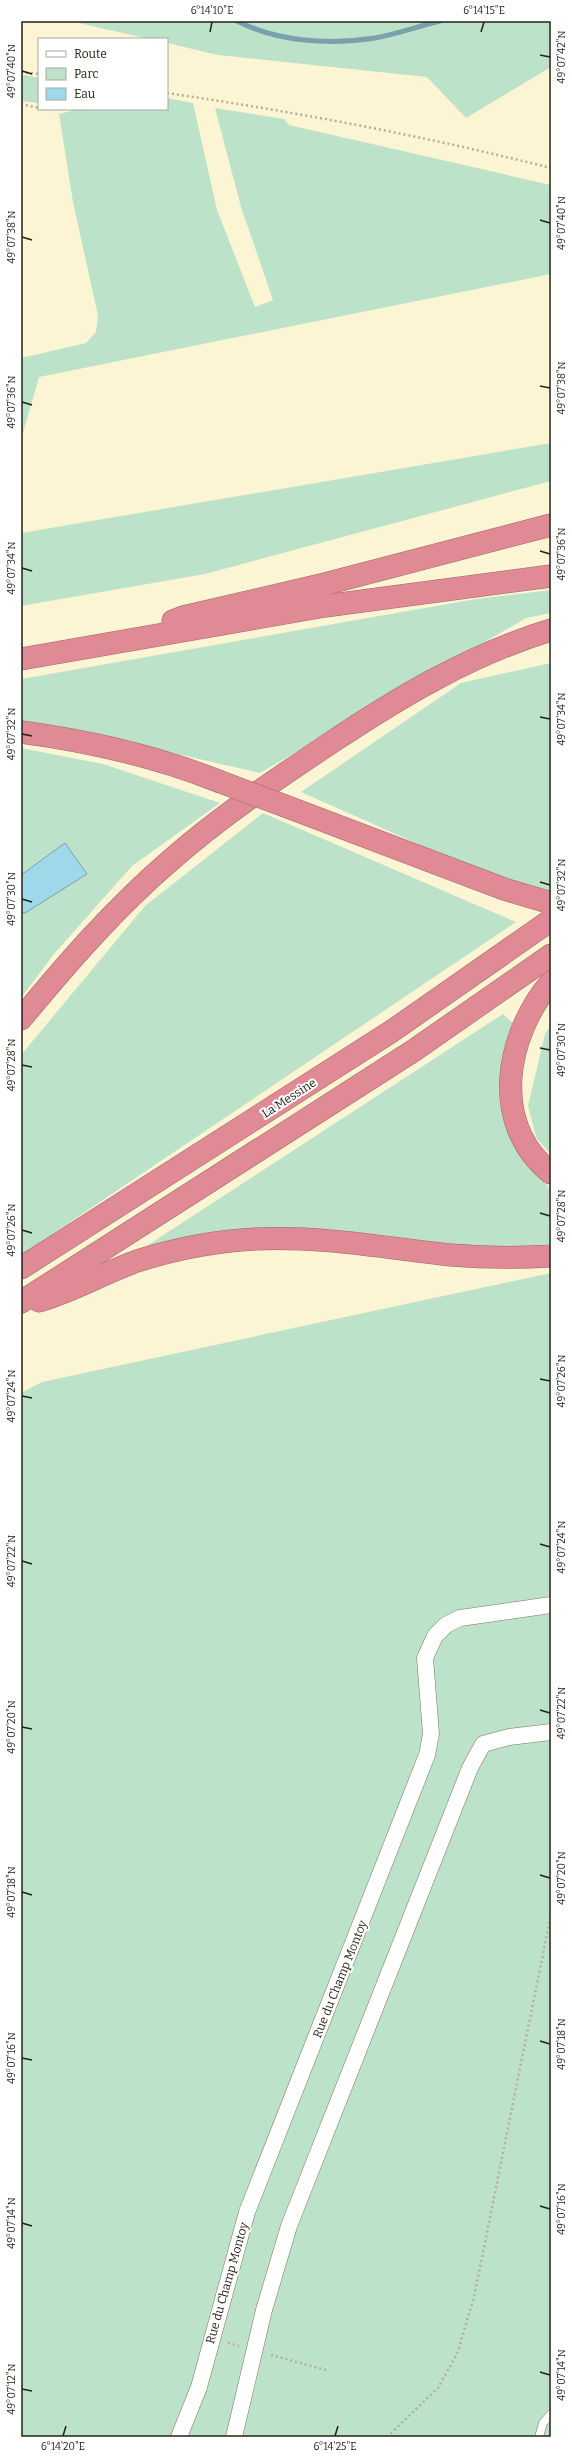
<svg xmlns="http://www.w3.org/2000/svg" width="572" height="2458" font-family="Bitter,serif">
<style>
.green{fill:#bce2c9}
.water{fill:#9fd8eb;stroke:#7aa1ab}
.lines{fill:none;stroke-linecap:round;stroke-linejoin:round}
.stream{stroke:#7aa1ab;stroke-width:5}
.service-casing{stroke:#7c7658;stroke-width:9}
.minor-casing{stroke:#7c7658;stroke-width:17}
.motorway-casing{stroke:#9e6669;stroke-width:23}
.path{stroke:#b5b095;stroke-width:2.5;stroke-dasharray:2 3;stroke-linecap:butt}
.service{stroke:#fff;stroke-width:8}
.minor{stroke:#fff;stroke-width:16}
.motorway{stroke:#df8a95;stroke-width:22}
.motorway-bridge-casing{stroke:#9e6669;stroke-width:23;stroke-linecap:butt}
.motorway-bridge{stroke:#df8a95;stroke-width:22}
.ticks{fill:none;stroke:#242216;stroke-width:1.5}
.labels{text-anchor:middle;stroke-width:4;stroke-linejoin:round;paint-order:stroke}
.street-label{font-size:12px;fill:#242216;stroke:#fff}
.neatline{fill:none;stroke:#242216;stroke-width:1.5}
.ticks-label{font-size:10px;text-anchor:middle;fill:#242216}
</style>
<rect width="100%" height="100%" fill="#fcf5d4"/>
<g class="green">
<polygon points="70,21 551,21 551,67 466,118 427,77 218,55 167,43 167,39 149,39"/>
<polygon points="25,75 39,78 39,103 21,101 21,76"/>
<polygon points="167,98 193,103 217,210 255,307 273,300 241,207 215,108 284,119 289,125 551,185 551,274 39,377 21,440 21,358 86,343 96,332 98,316 73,202 59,114 79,109 167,109"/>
<polygon points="551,443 551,481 205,574 21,606 21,533"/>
<polygon points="551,590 551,613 526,618 260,773 73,730 21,724 21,679 476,599"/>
<polygon points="551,663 551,892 470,867 301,792 461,683"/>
<polygon points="21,748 103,764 220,803 132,866 54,954 21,998"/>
<polygon points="263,813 516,922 21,1255 21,1055 145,906"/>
<polygon points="503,1014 515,1025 503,1057 501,1097 525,1161 551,1190 551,1244 494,1249 381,1235 292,1230 142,1249"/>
<polygon points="551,1025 551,1155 536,1137 528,1106 545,1034"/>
<polygon points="551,1273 551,2437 21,2437 21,1393 42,1382"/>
</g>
<polygon class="water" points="65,843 87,874 25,913 21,912 21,875"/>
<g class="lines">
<path class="stream" d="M237,21C278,42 330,45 375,38C397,34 419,26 440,21"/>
<defs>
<polyline id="service" points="539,2437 543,2423 551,2414"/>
<g id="minor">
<polyline points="179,2437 199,2387 247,2212 427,1755 431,1734 425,1658 435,1636 446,1625 460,1618 551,1605"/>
<polyline points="234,2437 264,2310 289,2226 470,1768 483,1744 509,1737 551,1732"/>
</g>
<g id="motorway">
<polyline points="173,621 183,617 325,584 551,525"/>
<polyline points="21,659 325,606 551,576"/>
<path d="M21,732C88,741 155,756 218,781"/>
<polyline points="285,806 504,889 551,903"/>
<path d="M551,982C506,1035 489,1123 551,1173"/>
<path d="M21,1019C68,962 116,907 172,859C221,816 275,780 329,744C398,698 471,654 551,630"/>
<polyline points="21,1268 392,1031 551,920"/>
<path d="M39,1301C73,1291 104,1273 137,1261C175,1249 216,1241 256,1239C322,1236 386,1248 451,1255C485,1258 518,1258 551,1256"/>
<polyline points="21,1302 413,1051 551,955"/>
</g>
</defs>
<use href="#service" class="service-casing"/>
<use href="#minor" class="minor-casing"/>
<use href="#motorway" class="motorway-casing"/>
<g class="path">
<polyline points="21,72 39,74"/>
<path d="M167,93C296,112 425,136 551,168"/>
<polyline points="21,104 39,108"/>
<polyline points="48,109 57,109"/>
<polyline points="228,2343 239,2346"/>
<polyline points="271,2355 326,2370"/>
<polyline points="387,2437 438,2388 457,2354 474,2297 551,1914"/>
</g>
<use href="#service" class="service"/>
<use href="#minor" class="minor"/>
<use href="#motorway" class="motorway"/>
<defs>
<polyline id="motorway-bridge" points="218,781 285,806"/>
</defs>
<use href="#motorway-bridge" class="motorway-bridge-casing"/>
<use href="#motorway-bridge" class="motorway-bridge"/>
</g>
<path class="ticks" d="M210,32L212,22M481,32L484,22M540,55L550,57M22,71L32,74M540,220L550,223M22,237L32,240M540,386L550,388M22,402L32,405M540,551L550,554M22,568L32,571M540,717L550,719M22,734L32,736M540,882L550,885M22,899L32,902M540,1048L550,1050M22,1065L32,1067M540,1213L550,1216M22,1230L32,1233M540,1379L550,1381M22,1396L32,1398M540,1544L550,1547M22,1561L32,1564M540,1710L550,1713M22,1727L32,1729M540,1875L550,1878M22,1892L32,1895M540,2041L550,2044M22,2058L32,2060M540,2206L550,2209M22,2223L32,2226M540,2372L550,2375M22,2389L32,2391M63,2436L66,2426M335,2436L338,2426"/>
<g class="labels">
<g class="street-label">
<text transform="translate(289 1098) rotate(-33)" y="4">La Messine</text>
<text transform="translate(340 1979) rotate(-68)" y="4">Rue du Champ Montoy</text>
<text transform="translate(227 2283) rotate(-74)" y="4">Rue du Champ Montoy</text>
</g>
</g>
<rect width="572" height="2458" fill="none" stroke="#ffffff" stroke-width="44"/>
<rect x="38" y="38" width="130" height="72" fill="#ffffff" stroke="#a7a7a2"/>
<rect x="46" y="51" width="20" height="6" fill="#ffffff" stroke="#a7a7a2"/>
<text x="74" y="58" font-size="12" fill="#242216">Route</text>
<rect x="46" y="68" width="20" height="12" fill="#bce2c9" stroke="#a7a7a2"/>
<text x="74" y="78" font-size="12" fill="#242216">Parc</text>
<rect x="46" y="88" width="20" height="12" fill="#9fd8eb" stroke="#a7a7a2"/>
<text x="74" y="98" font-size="12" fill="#242216">Eau</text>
<rect x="22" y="22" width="528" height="2414" class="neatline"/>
<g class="ticks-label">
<text x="212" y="14">6°14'10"E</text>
<text x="484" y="14">6°14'15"E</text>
<text transform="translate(561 57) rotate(-90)" y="4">49°07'42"N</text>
<text transform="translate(11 71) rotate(-90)" y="4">49°07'40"N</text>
<text transform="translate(561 223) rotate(-90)" y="4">49°07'40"N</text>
<text transform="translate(11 237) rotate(-90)" y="4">49°07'38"N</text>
<text transform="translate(561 388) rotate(-90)" y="4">49°07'38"N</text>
<text transform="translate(11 402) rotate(-90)" y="4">49°07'36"N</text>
<text transform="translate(561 554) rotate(-90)" y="4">49°07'36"N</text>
<text transform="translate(11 568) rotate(-90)" y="4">49°07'34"N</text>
<text transform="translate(561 719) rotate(-90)" y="4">49°07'34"N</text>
<text transform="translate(11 734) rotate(-90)" y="4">49°07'32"N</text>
<text transform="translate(561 885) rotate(-90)" y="4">49°07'32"N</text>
<text transform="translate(11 899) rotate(-90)" y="4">49°07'30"N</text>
<text transform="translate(561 1050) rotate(-90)" y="4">49°07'30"N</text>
<text transform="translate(11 1065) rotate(-90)" y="4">49°07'28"N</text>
<text transform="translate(561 1216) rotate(-90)" y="4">49°07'28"N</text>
<text transform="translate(11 1230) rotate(-90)" y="4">49°07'26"N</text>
<text transform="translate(561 1381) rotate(-90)" y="4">49°07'26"N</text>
<text transform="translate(11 1396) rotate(-90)" y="4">49°07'24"N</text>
<text transform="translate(561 1547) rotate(-90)" y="4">49°07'24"N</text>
<text transform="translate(11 1561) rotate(-90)" y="4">49°07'22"N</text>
<text transform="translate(561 1713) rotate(-90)" y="4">49°07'22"N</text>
<text transform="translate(11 1727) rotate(-90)" y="4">49°07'20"N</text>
<text transform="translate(561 1878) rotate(-90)" y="4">49°07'20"N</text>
<text transform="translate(11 1892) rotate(-90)" y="4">49°07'18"N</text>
<text transform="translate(561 2044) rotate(-90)" y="4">49°07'18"N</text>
<text transform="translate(11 2058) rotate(-90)" y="4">49°07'16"N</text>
<text transform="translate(561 2209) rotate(-90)" y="4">49°07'16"N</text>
<text transform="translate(11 2223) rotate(-90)" y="4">49°07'14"N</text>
<text transform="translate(561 2375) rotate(-90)" y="4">49°07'14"N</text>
<text transform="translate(11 2389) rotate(-90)" y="4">49°07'12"N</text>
<text x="63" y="2450">6°14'20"E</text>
<text x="335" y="2450">6°14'25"E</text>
</g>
</svg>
